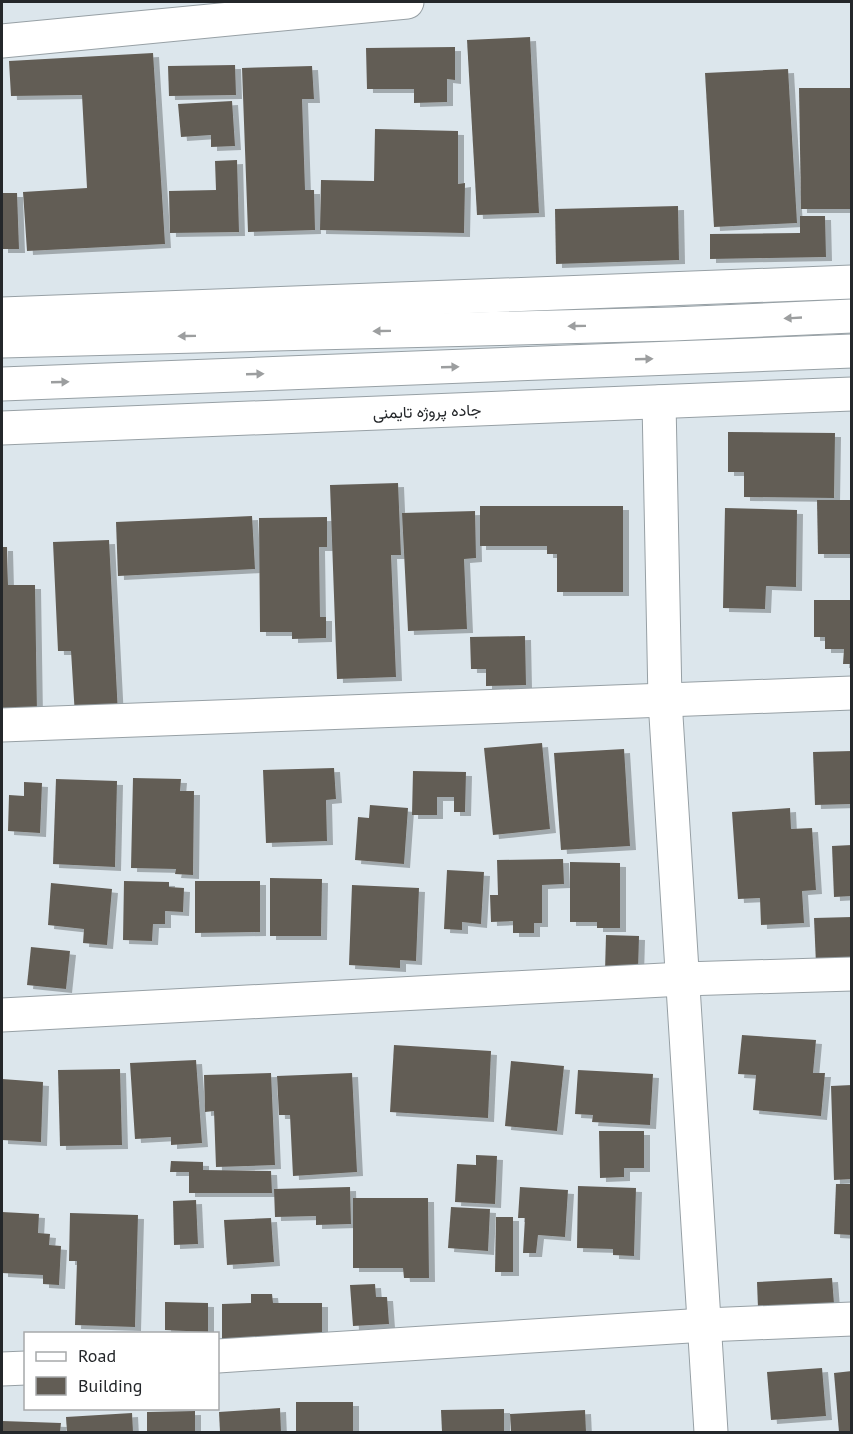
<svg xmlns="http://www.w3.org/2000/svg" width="853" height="1434" font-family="'PT Sans',Vazirmatn,sans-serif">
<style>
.building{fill:#625d55;filter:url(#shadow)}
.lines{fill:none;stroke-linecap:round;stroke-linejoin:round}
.minor-casing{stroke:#97a0a5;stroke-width:35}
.major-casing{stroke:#97a0a5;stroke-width:35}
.minor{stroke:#fff;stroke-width:33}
.major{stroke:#fff;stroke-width:33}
.oneway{fill:#9c9e9f}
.labels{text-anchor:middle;stroke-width:6;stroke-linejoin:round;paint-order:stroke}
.street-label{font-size:16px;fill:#24272a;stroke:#fff}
</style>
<defs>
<filter id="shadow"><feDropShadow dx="6" dy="4" stdDeviation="0" flood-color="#0004"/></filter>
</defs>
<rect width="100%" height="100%" fill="#dce6ec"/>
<g class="building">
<polygon points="530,37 539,213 477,215 467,40"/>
<polygon points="455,47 455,80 447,79 447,102 414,103 414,89 367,89 366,48"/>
<polygon points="153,53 165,244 27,251 23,192 87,188 82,95 11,96 9,61"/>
<polygon points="235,65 236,95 169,96 168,66"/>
<polygon points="312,66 314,99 302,99 305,190 314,190 315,230 248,232 242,68"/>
<polygon points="788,69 797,223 714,227 705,73"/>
<polygon points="799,88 852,88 852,209 801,209"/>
<polygon points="232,101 235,146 211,147 211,135 181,137 178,104"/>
<polygon points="375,129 458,131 458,184 465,183 464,233 320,230 321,180 374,181"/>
<polygon points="237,160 239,232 170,233 169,191 216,190 215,161"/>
<polygon points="2,193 17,193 19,249 2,249"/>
<polygon points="678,206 679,260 556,264 555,209"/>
<polygon points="800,216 825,216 826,257 710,259 710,234 800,233"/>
<polygon points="728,432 835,433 834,498 744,497 744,472 728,472"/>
<polygon points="398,483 401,555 391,555 396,677 337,679 330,485"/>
<polygon points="817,500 852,500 852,554 818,554"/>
<polygon points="480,506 623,506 623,592 557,592 557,554 547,554 547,546 480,546"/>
<polygon points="725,508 797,510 796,587 766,586 765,609 723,608"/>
<polygon points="475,511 476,558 464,559 467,629 408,631 402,513"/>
<polygon points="252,516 255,569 118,576 116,522"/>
<polygon points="327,517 327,547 319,547 320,617 326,617 326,638 292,639 292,632 260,632 259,518"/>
<polygon points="109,540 118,714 75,716 71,651 58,651 53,542"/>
<polygon points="2,547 7,547 8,585 35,585 37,714 2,715"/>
<polygon points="814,600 852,600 852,664 843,664 844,649 825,649 825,637 814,637"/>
<polygon points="525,636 526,685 486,686 486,669 471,669 470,637"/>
<polygon points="542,743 550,829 493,835 484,748"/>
<polygon points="624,749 630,846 561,850 554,753"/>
<polygon points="852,751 852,804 815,805 813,752"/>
<polygon points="334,768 336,799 326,800 327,841 266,843 263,770"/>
<polygon points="413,771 466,772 465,812 454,812 454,797 437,797 437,815 412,815"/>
<polygon points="133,778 181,779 180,791 194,791 193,875 175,874 176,869 131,868"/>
<polygon points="56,779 117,781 115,867 53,864"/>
<polygon points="24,782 42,783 40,833 8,831 9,795 24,796"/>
<polygon points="370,805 408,808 404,864 355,860 358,817 369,818"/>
<polygon points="790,808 791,829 812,828 816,890 802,891 804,923 761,925 760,898 738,899 732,812"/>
<polygon points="852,845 852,896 834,897 832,846"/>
<polygon points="563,859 564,884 542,885 542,923 534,923 534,933 513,933 513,921 491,922 490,895 498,895 497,860"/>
<polygon points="570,862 620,863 620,928 597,928 597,922 570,922"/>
<polygon points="447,870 484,872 481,924 462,922 462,930 444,929"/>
<polygon points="270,878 322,879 321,936 270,936"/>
<polygon points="124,881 169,882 169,887 184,888 183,912 165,911 165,924 153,924 152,941 123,940"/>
<polygon points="195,881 260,881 260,932 195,933"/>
<polygon points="51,883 112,889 107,945 83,943 84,929 48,925"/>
<polygon points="352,885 419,888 416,961 400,960 400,968 349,965"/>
<polygon points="852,917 852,963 816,964 814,918"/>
<polygon points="606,935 639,936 638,971 605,971"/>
<polygon points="31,947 70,951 66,989 27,985"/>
<polygon points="742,1035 816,1040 813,1073 825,1073 821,1116 753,1110 756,1075 738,1074"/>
<polygon points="394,1045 491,1051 488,1118 390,1112"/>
<polygon points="196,1060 202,1143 171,1145 171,1137 135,1139 130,1063"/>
<polygon points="511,1061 564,1066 557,1131 505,1126"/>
<polygon points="120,1069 122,1145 60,1146 58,1070"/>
<polygon points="578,1070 653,1074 650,1125 592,1122 593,1115 575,1114"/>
<polygon points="271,1073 275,1165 216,1167 214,1111 205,1112 204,1075"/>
<polygon points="352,1073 357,1172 293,1176 290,1115 279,1115 277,1076"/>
<polygon points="2,1079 43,1082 41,1142 2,1140"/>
<polygon points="852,1085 852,1179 834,1180 831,1086"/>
<polygon points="599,1131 644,1131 644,1168 624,1168 624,1177 600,1178"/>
<polygon points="476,1155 497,1156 495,1204 455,1202 457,1164 476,1165"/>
<polygon points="171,1161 203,1162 203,1170 271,1171 272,1193 189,1193 189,1172 170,1172"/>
<polygon points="836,1184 852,1184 852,1235 834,1234"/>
<polygon points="578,1186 636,1188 634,1256 613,1255 613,1249 577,1248"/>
<polygon points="350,1187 351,1224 316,1225 316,1216 275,1217 274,1189"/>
<polygon points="520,1187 568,1190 565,1237 538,1235 536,1253 523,1253 525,1218 518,1218"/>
<polygon points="353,1198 428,1198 429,1278 404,1278 403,1268 353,1268"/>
<polygon points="196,1200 198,1244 174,1245 173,1201"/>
<polygon points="451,1207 490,1209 488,1251 448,1248"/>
<polygon points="2,1212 39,1214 38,1233 50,1234 49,1245 61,1246 59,1285 43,1284 43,1275 2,1273"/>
<polygon points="70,1213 138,1215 135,1327 75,1325 77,1261 69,1261"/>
<polygon points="496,1217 513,1217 513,1272 495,1272"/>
<polygon points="271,1218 274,1262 227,1265 224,1220"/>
<polygon points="832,1278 834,1304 758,1308 757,1282"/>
<polygon points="375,1284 376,1297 387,1297 389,1324 353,1326 350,1285"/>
<polygon points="251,1294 272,1294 273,1303 322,1303 322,1338 222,1339 222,1304 251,1303"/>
<polygon points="165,1302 208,1303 208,1332 165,1330"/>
<polygon points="822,1368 826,1416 771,1420 767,1372"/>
<polygon points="852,1371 852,1432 839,1432 834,1373"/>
<rect x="296" y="1402" width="57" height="30"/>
<polygon points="280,1408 281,1432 220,1432 219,1412"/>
<polygon points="504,1409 504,1432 442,1432 441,1410"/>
<polygon points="585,1410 586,1432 511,1432 510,1414"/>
<polygon points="195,1411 195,1432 147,1432 147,1412"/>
<polygon points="132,1413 133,1432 67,1432 66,1417"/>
<polygon points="2,1421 61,1423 60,1432 2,1432"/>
</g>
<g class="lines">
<defs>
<g id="minor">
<polyline points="2,41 407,2"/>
<polyline points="2,314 852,282"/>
<polyline points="659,402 665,700 711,1432"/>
<polyline points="2,428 852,394"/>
<polyline points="2,725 852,693"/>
<polyline points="2,1015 683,979 852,974"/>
<polyline points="218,1356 705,1325 852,1319"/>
<polyline points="2,1369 26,1368"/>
</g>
<g id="major">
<polyline points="2,341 673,324 852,316"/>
<polyline points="2,384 852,351"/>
</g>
</defs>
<use href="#minor" class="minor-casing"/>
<use href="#major" class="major-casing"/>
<use href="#minor" class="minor"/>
<use href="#major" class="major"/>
</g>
<defs><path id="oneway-solid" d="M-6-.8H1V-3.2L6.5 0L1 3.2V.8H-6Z" transform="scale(1.5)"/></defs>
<g class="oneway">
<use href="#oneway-solid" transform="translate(793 318) rotate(177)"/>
<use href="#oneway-solid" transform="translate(577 326) rotate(179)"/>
<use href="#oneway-solid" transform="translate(382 331) rotate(179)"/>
<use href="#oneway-solid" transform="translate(187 336) rotate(179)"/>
<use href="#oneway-solid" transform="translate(644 359) rotate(-2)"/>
<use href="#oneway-solid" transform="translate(450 367) rotate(-2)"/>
<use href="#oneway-solid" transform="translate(255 374) rotate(-2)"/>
<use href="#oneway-solid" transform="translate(60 382) rotate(-2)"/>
</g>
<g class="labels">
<g class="street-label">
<text transform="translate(427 411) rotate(-2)" y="6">جاده پروژه تایمنی</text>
</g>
</g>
<rect width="853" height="1434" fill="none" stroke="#24272a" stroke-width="6"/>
<rect x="24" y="1332" width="195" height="78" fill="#ffffff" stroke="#a7a9aa" stroke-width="1.5"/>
<rect x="36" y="1352" width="30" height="9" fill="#ffffff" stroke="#a7a9aa" stroke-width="1.5"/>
<text x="78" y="1362" font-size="18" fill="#24272a">Road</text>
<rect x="36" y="1377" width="30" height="18" fill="#625d55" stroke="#a7a9aa" stroke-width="1.5"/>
<text x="78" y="1392" font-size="18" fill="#24272a">Building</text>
</svg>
